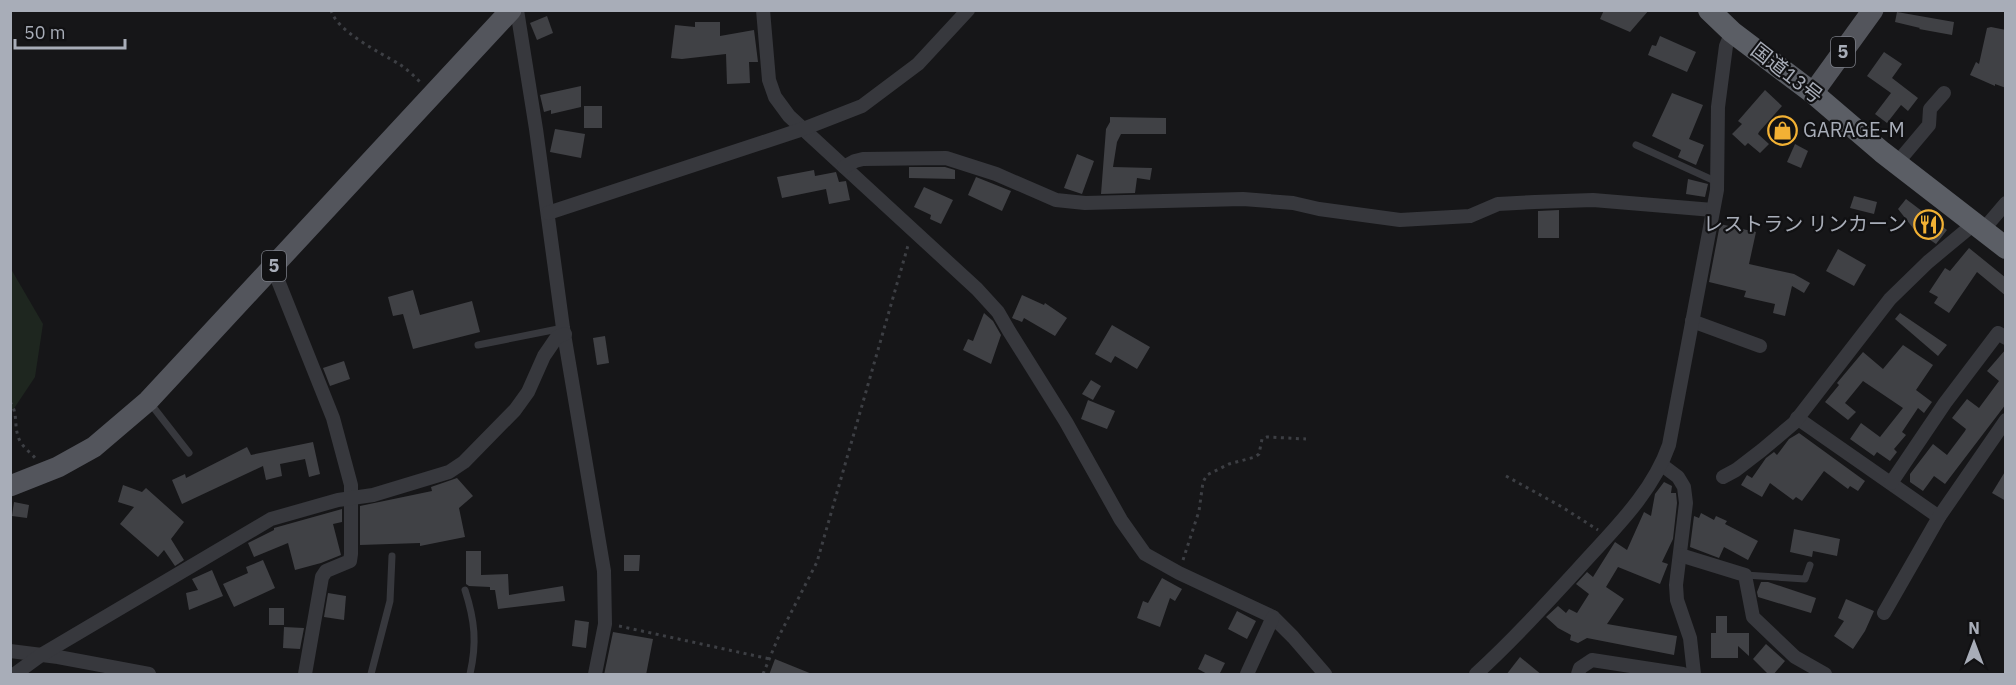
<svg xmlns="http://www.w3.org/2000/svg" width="2016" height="685" font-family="'IBM Plex Sans','Noto Sans JP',sans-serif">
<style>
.green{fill:#1e261f}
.building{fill:#404145}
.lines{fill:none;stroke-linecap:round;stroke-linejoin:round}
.path{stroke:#3d3f44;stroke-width:3;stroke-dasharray:3 4.5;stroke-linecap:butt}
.service{stroke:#37383d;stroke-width:7}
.minor{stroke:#37383d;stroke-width:14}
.primary{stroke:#53555c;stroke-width:21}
.trunk{stroke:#5b5e65;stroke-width:22}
.labels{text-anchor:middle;stroke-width:4.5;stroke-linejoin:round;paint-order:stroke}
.shield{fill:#111113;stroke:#7b7e86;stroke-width:1.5}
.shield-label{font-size:18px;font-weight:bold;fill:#a8adb8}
.street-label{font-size:20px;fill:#a8adb8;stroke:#111113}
.poi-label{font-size:20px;fill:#a8adb8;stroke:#111113;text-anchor:start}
</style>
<rect width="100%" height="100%" fill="#161618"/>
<polygon class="green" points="11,269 43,324 35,377 11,413"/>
<g class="building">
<polygon points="1604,10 1649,10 1630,32 1600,19"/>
<polygon points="1897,12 1954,22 1952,35 1919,29 1920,28 1895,22"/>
<polygon points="547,16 553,33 537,40 530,23"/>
<polygon points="695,22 720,22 720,36 754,30 758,62 749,62 750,83 727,84 726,54 682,59 671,58 675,25 695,27"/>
<polygon points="1991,27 2006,30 2006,88 1995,84 1995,86 1970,75 1976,62 1979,64 1987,28"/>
<polygon points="1660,36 1696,52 1687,72 1648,55 1652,45 1656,46"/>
<polygon points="1884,52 1902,64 1892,78 1918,98 1908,111 1901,105 1887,123 1875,114 1891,93 1867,76"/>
<polygon points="581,86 581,107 551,114 551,110 544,112 540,95"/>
<polygon points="1765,90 1782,106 1759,132 1758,134 1769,144 1760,153 1748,143 1745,146 1732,134 1742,124 1738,121"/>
<polygon points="1672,93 1703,105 1689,139 1704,145 1696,165 1678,157 1681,150 1652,136"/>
<rect x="584" y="106" width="18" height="22"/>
<polygon points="1110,117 1166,118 1166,134 1121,134 1117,142 1113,167 1152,168 1150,180 1137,178 1135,193 1101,194 1106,129 1110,122"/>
<polygon points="555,129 585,134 581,158 550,152"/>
<polygon points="1795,144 1808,151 1801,168 1787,162"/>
<polygon points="1077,154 1094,161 1082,194 1064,188"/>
<polygon points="909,167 945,167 955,170 955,179 909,178"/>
<polygon points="814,170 815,176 836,172 839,182 846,181 850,200 829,204 826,189 782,198 777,177"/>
<polygon points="976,177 1011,191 1002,211 968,195"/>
<polygon points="1688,179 1708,184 1705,197 1686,194"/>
<polygon points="924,187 953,200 941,224 930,219 931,215 914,207"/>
<polygon points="1854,196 1877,202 1874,214 1850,208"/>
<polygon points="1906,199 1947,230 1936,244 1913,228 1898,209"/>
<polygon points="1559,210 1559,238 1538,238 1538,211"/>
<polygon points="1720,224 1756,232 1749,264 1794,274 1810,283 1804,293 1792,286 1785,316 1773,313 1775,304 1744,297 1746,291 1709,282"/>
<polygon points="1969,248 2006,278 2006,296 1977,272 1949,313 1934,303 1938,297 1929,292 1945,268 1950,271"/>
<polygon points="1838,249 1866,265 1854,286 1826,271"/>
<polygon points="413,290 420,315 472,301 480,332 413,349 403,314 393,316 388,297"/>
<polygon points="1022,295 1044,305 1045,303 1067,318 1055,336 1024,318 1022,322 1012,318"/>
<polygon points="984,313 993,321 1001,335 991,364 963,350 968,339 973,341"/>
<polygon points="1900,313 1947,345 1938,356 1895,319"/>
<polygon points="1112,325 1150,347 1137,369 1115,356 1111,363 1095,354"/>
<polygon points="605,336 609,363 597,365 593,338"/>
<polygon points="1903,345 1933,365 1916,390 1932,402 1924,413 1918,408 1902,432 1906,435 1894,449 1897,452 1890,461 1877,452 1874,456 1850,439 1861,423 1880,437 1903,408 1863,381 1845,403 1856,412 1848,420 1825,402 1839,385 1837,383 1863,352 1883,369"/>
<polygon points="2006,349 2006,404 1945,484 1934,476 1923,491 1910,482 1910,474 1933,444 1947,455 1965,431 1966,429 1952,418 1967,399 1979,408 1999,381 1987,371"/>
<polygon points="344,361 350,379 330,386 323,368"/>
<polygon points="1091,380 1101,386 1093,400 1082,394"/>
<polygon points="1088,400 1115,411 1107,429 1081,419"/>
<polygon points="1799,433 1865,481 1858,491 1850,486 1848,489 1824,471 1802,501 1796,497 1793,500 1770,483 1762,497 1741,485 1747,475 1752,478 1766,458 1774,452 1777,455 1789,439"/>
<polygon points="313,442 320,474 309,477 305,459 280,464 282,476 266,480 263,466 182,504 172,480 185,474 186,478 247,447 251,455"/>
<polygon points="2006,470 2006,501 1992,493"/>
<polygon points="457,478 473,496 459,508 465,537 420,546 420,543 360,545 360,506 432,491 431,487"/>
<polygon points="1664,482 1672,486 1671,493 1676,493 1677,503 1673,539 1662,562 1668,564 1660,584 1618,567 1606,587 1624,599 1607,624 1677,636 1674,655 1587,638 1578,643 1570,640 1571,635 1558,628 1546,617 1558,606 1566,613 1569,609 1577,613 1589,594 1576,584 1587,572 1593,577 1615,542 1627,550 1644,512 1651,516 1655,494"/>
<polygon points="123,485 142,492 146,488 184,522 171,539 184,560 175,566 164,550 158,557 120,524 134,507 118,502"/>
<polygon points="14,502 29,505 27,518 12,516"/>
<polygon points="342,509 342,522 333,524 341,555 321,563 295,570 288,543 254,557 248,543 274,530 274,528"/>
<polygon points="1701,513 1714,520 1716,516 1727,521 1725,524 1758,541 1748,560 1724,547 1719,558 1690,547 1694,516 1699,518"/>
<polygon points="1794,529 1840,539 1837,556 1813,551 1812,557 1790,552"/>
<polygon points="466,551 481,551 481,575 508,574 509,595 563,586 565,601 498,609 495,590 490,590 490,587 469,586 466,584"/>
<polygon points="624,555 640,555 639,571 624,571"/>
<polygon points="263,560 275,588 234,607 223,584 248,573 246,567"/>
<polygon points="212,570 223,596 189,610 186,593 198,590 192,579"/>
<polygon points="1162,578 1182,589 1175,601 1170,598 1160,627 1137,618 1143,601 1148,603"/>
<polygon points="1761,582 1768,582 1816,598 1811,613 1758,597 1757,592"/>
<polygon points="328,593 346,596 344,620 324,617"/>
<polygon points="1846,599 1874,611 1865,631 1853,649 1834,636 1844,621 1838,618"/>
<rect x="269" y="608" width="15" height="17"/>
<polygon points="1237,611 1256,621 1247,639 1228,629"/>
<polygon points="1716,616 1727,616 1727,633 1749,633 1749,656 1738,646 1738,658 1711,658 1711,633 1716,633"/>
<polygon points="575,620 589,622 586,648 572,646"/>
<polygon points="284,627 304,628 300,649 283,648"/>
<polygon points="613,632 653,639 646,675 604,675"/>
<polygon points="1766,644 1785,661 1773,675 1769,675 1753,659"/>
<polygon points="1205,654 1225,663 1219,675 1209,675 1198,669"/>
<polygon points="1520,657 1542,675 1506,675"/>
<polygon points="775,659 812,674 812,675 769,675"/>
</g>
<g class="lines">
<g class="path">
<path d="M331,10C336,31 381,53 399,64C407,69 414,76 421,83"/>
<path d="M10,402C18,413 14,424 18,436C20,445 30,452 36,459"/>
<polyline points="1506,476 1562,507 1598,530"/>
<polyline points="1183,560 1199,511 1203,482 1207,475 1229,464 1255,457 1259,454 1262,439 1267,437 1306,439"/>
<polyline points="619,626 770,659"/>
<polyline points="763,674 778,638 817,562 909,242"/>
</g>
<g class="service">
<polyline points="1636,145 1717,182"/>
<polyline points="478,345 563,328"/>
<polyline points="150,403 189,453"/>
<polyline points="1745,575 1805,579 1810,565"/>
<path d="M465,590C475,621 477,643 470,674"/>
<polyline points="371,674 390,601 392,556"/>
</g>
<g class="minor">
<polyline points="517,10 536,129 563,328 604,571 605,624 595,674"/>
<polyline points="763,10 769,80 775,97 789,116 977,289 998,312 1009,331 1066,422 1121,520 1145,554 1179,573 1273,617 1293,637 1325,674"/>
<polyline points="1897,163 1929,125 1930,109 1944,93"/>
<polyline points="844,167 855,161 863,159 946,158 996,174 1056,200 1085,203 1243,199 1293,203 1319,209 1400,220 1470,216 1498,204 1535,202 1593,200 1713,210"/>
<polyline points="548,213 803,129 862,106 918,64 968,10"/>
<polyline points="1983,230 2006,203"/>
<polyline points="273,268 333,418 351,485 351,554 350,561 326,571 322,577 305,674"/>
<polyline points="1692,321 1760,346"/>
<polyline points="1797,418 1939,517"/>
<polyline points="1662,465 1678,477 1684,487 1686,503 1676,585 1677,600 1690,638 1694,674"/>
<polyline points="1723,477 1736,470 1762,450 1794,423 1890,299 1928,262 1975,223"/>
<polyline points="1891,483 1945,403 1998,333 2006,338"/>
<polyline points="1680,555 1745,575 1753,617 1795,657 1825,674"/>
<polyline points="1884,613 1939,517 2006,420"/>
<polyline points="10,651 58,657 149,674"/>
<polyline points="15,674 41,655 271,519 338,500 373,495 449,472 464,462 515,410 528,392 544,356 557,337 565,334"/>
<polyline points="1247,674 1273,617"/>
<path d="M1476,674C1512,641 1545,605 1578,569C1612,531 1652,494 1669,445L1717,190L1718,107L1726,46L1732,32"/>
<polyline points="1578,674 1580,668 1592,660 1683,674"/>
</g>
<g class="primary">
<polyline points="1813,93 1873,10"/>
<polyline points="10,486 58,467 94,447 148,401 511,10"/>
</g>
<polyline class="trunk" points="1709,10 1732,32 1813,93 1882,152 2006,248"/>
</g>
<defs>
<symbol id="shop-ring" viewBox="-11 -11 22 22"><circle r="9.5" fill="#111113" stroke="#f2b134" stroke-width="1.5"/><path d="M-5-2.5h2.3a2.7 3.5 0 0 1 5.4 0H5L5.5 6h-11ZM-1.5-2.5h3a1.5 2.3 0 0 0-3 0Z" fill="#f2b134"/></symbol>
<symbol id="restaurant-ring" viewBox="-11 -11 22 22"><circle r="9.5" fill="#111113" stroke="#f2b134" stroke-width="1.5"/><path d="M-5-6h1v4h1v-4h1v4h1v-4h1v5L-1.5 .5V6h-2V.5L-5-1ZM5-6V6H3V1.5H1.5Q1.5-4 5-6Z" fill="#f2b134"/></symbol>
</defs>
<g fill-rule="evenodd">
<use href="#shop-ring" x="1766" y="114" width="33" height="33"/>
<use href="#restaurant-ring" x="1912" y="208" width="33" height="33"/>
</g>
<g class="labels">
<g class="shield">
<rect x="1831" y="37" width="24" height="30" rx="4.5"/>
<rect x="262" y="251" width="24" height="30" rx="4.5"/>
</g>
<g class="shield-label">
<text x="1843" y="58">5</text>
<text x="274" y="272">5</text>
</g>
<g class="street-label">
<text transform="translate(1787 73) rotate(38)" y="7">国道13号</text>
</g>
<g class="poi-label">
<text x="1803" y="137">GARAGE-M</text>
<text x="1907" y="231" text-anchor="end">レストラン リンカーン</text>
</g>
</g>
<rect width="2016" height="685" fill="none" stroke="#a8adb8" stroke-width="24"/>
<g transform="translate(1974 643)" stroke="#111113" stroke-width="4.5" paint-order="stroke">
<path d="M0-4.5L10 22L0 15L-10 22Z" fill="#a8adb8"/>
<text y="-9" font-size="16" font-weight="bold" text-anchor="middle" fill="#a8adb8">N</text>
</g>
<path d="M15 39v9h110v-9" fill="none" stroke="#a8adb8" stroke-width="3"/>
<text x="24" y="39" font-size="18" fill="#a8adb8" stroke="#111113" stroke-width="4.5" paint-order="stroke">50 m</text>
</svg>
